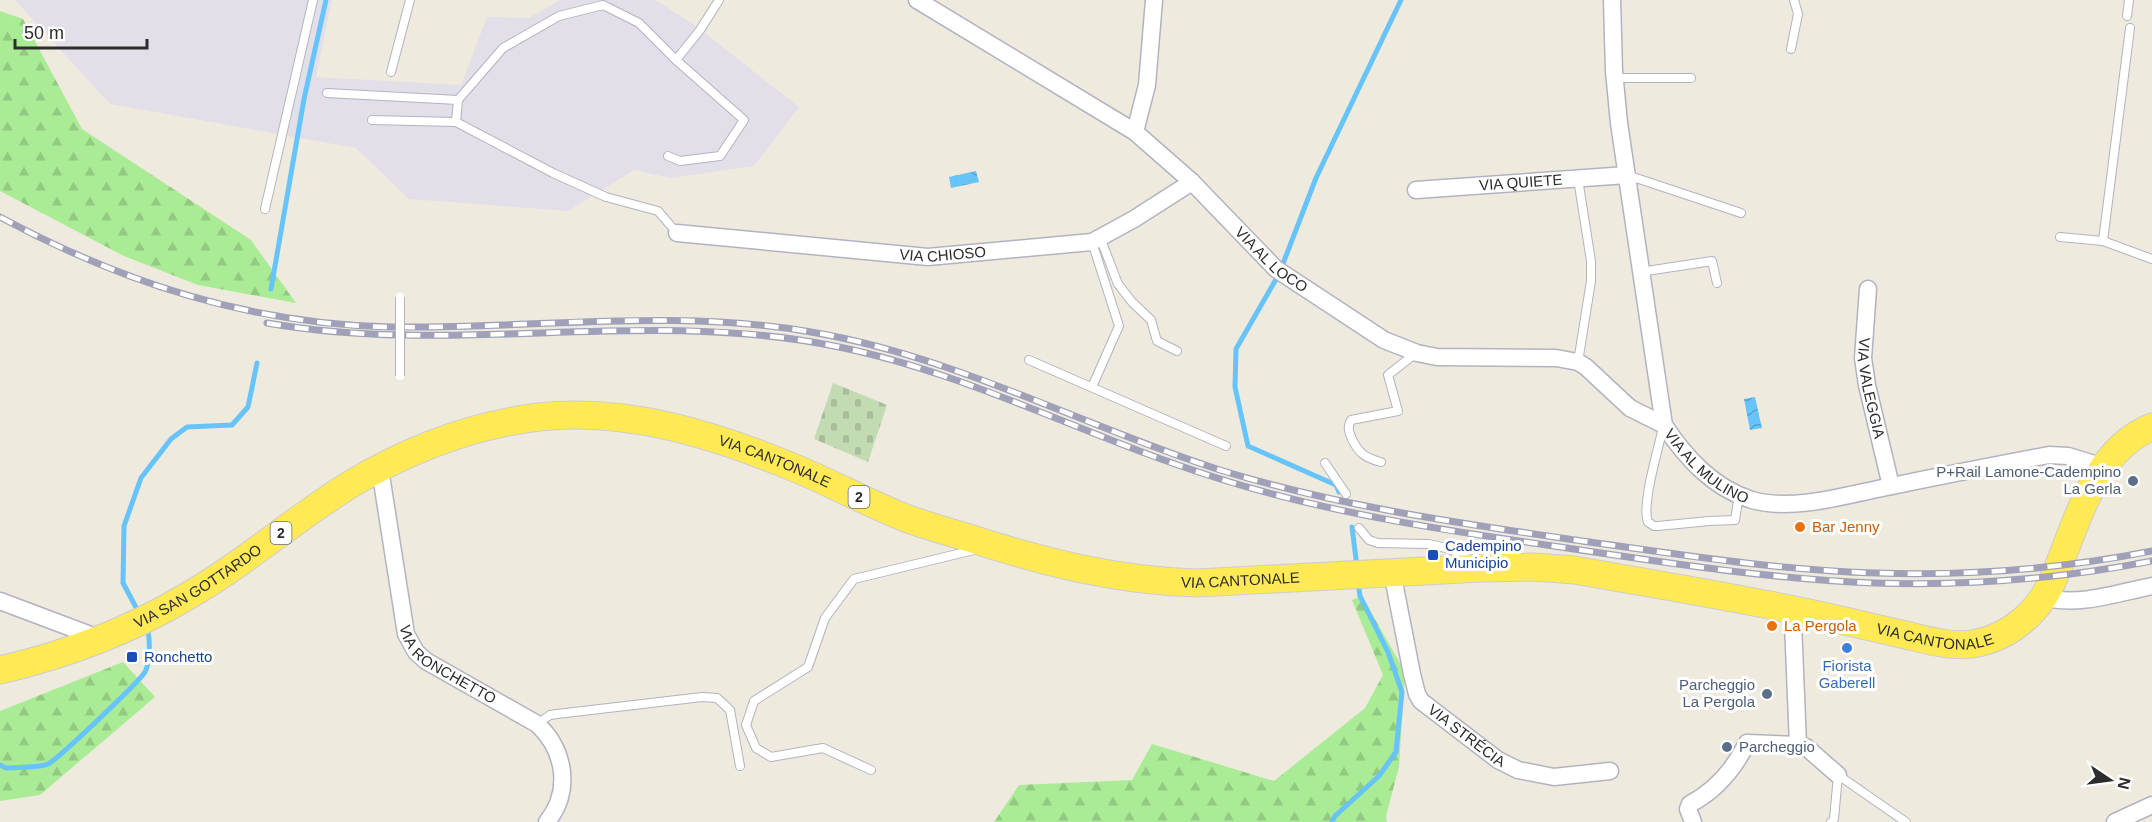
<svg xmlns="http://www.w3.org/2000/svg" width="2152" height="822" font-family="Helvetica,sans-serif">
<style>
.industrial{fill:#e2dfe8}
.forest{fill:url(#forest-firs)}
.cemetery{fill:url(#cemetery-stones)}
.water{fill:url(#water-waves)}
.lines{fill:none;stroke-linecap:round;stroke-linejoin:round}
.stream{stroke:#67c4fb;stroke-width:5}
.service-casing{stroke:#b2b3c1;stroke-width:10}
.minor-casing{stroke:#b2b3c1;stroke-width:19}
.primary-casing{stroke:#cdcdcd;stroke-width:29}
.service{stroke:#fff;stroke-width:8}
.minor{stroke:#fff;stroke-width:16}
.primary{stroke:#ffe954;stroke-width:27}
.rail-casing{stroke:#a0a1b9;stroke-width:7}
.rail{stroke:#fff;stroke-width:4.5;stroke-dasharray:14;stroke-linecap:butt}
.service-bridge-casing{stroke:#b2b3c1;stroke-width:10;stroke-linecap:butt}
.service-bridge{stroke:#fff;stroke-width:8}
.service-dot{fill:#5c6f8a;stroke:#fff;stroke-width:2}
.food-dot{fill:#e8710a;stroke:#fff;stroke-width:2}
.transit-dot{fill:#1a4fb4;stroke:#fff;stroke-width:2}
.shop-dot{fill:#3f7fe0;stroke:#fff;stroke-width:2}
.labels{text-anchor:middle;stroke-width:6;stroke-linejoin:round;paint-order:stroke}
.shield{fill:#fff;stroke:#6c6c6c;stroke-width:1.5}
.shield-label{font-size:14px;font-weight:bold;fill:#2d2d2d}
.street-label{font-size:15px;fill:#2d2d2d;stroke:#fff}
.service-label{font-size:15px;fill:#4e5e75;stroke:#fff;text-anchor:end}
.food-label{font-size:15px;fill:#c56008;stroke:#fff;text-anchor:start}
.transit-label{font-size:15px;fill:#164399;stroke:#fff;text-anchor:start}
.shop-label{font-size:15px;fill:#366cbe;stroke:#fff}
</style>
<defs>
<pattern id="forest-firs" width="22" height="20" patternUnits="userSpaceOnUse" patternTransform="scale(1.5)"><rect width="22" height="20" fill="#aaeb95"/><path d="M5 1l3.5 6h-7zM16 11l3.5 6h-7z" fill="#93ca81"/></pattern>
<pattern id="cemetery-stones" width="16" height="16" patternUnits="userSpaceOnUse" patternTransform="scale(1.5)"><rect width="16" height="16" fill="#c2dbb3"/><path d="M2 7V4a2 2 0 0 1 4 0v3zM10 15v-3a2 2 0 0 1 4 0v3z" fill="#a7bc9a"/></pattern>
<pattern id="water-waves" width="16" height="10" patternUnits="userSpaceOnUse" patternTransform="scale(1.5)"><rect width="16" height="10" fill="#67c4fb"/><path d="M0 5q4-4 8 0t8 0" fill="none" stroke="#55a0cc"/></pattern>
</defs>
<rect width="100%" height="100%" fill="#efeade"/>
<polygon class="industrial" points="15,0 332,0 316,77 461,85 487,17 529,18 560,0 655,0 693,24 799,107 754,166 671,178 634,170 568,211 409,199 356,148 110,104"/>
<g class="forest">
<polygon points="0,11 23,19 82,129 251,240 296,303 198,285 124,256 0,191"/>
<polygon points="1362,596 1405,672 1399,767 1386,816 1387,822 994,822 1019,785 1132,780 1152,744 1274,781 1365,708 1383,675 1352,600"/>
<polygon points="123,662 155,697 40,795 0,801 0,711"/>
</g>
<polygon class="cemetery" points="833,383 887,405 868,462 814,439"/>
<g class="water">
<polygon points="976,171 979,182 951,188 949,177"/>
<polygon points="1755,397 1762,428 1750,430 1744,399"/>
</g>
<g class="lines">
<g class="stream">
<polyline points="271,289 304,99 326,0"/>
<polyline points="1339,492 1336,485 1248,446 1235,387 1236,349 1279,274 1316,178 1401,0"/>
<polyline points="1352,527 1357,567"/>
<polyline points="139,613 123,583 124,526 141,478 171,439 187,427 232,425 248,407 257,363"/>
<path d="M0,765L6,768C17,767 39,768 48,764C57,760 140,681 145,672C150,663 151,635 146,626"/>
<polyline points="1332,822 1335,816 1379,776 1396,752 1402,692 1388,652 1360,596 1358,583"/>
</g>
<defs>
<g id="service">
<polyline points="2127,16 2129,0"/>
<polyline points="1791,49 1798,14 1794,0"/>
<polyline points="676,60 700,30 719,0"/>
<polyline points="391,72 410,0"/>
<polyline points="1615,78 1691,78"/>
<polyline points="327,93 458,100"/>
<polyline points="372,120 456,122"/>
<polyline points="668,156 680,161 720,156 744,120 676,60 639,23 603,5 559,16 503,48 458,100 456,122 553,173 606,197 658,211 677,233"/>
<polyline points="1627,175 1741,213"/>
<polyline points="1578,179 1591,261 1591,281 1578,362"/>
<polyline points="265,209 313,0"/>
<polyline points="1100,237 1118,284 1132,302 1151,320 1157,341 1177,351"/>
<polyline points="2060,237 2103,241 2152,259"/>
<polyline points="2103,241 2130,28"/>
<polyline points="1640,272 1712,261 1717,283"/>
<polyline points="1029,360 1226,446"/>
<polyline points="1092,387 1119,326 1092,242"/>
<path d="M1663,427C1659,447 1641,505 1648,522L1654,526H1658L1709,521L1735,520L1739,495"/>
<path d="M1381,462C1366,458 1359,454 1352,439C1349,432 1347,428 1351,420L1398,411L1388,375L1416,353"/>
<polyline points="1325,463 1346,494"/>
<polyline points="1359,528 1369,540 1378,543 1429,544 1450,549 1471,560"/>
<polyline points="537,724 550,715 557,714 702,697 717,698 730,710 740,766"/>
<polyline points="871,770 823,748 771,757 756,748 746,725 754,701 808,667 825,618 854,579 978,549"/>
<polyline points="1831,822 1834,819 1838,775 1906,822"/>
</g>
<g id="minor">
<path id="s1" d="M917,0L1135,132L1192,182L1276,269L1384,340L1417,353L1437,357L1556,358L1578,362L1586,367L1630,408L1664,425"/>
<path id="s2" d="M1612,0L1614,71L1619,123L1664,425C1686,458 1713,488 1752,500C1794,512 1850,494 1892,486C1944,475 1996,465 2049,455L2068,456L2104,467"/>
<polyline points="1135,132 1147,85 1154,0"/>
<path id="s3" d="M1416,190L1627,175"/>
<path id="s4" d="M677,233L928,257L1092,242L1134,219L1192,182"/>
<path id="s5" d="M1868,289L1863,358L1867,385L1891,486"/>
<path id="s6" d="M380,469L406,634L416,652L426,661L537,724C565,750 572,791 547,822"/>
<path id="s7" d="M1392,572L1412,674L1417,694L1421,701L1498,760L1518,770L1554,777L1610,771"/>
<path d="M2045,598C2081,606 2117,593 2152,586"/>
<polyline points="0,601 101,639"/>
<polyline points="1794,610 1793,623 1798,745"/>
<path d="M1693,822L1688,809L1690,804C1717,790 1734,769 1747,743L1798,745L1806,747L1838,775"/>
<polyline points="2115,822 2152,805"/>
</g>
<g id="primary">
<path id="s8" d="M0,670C65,655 129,631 186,597C244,564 294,519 351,484C408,450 473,425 539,417C629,407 719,436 802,471C837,486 872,505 908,519C928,526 949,532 969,538C1043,562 1118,581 1197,583L1481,568L1533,567L1575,570C1648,583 1722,595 1794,610C1830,617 1865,626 1901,634C1924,639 1948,647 1972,644C2011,638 2041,610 2055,575C2077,523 2094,450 2152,427"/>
</g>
</defs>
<use href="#service" class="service-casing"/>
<use href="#minor" class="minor-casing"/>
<use href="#primary" class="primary-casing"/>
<use href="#service" class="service"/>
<use href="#minor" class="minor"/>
<use href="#primary" class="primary"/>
<defs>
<g id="rail">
<path d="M0,217C123,283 250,324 391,327C531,329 672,308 811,332C954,356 1083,426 1220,470C1334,505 1451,522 1568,539C1670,553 1773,570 1876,573C1969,576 2061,569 2152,551"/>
<path d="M267,323C455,356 646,308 834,346C967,372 1088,438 1217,478C1331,514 1449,531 1567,548C1668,563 1771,579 1874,583C1967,586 2060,579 2152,561"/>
</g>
</defs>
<use href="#rail" class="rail-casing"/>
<use href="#rail" class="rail"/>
<defs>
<polyline id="service-bridge" points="400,376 400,297"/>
</defs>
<use href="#service-bridge" class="service-bridge-casing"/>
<use href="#service-bridge" class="service-bridge"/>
</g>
<g class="service-dot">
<circle cx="2133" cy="481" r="6"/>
<circle cx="1767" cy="694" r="6"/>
<circle cx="1727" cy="747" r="6"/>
</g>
<g class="food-dot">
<circle cx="1800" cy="527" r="6"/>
<circle cx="1772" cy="626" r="6"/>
</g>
<g class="transit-dot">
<rect x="1427" y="549" width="12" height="12" rx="3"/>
<rect x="126" y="651" width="12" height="12" rx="3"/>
</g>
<circle class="shop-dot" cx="1847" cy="648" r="6"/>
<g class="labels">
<g class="shield">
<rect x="848.5" y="486" width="21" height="22" rx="4.5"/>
<rect x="270.5" y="522" width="21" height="22" rx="4.5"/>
</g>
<g class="shield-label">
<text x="859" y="502">2</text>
<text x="281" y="538">2</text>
</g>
<g class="street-label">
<text dy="5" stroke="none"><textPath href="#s3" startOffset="105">VIA QUIETE</textPath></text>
<text dy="5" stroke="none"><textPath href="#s4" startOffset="267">VIA CHIOSO</textPath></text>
<text dy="5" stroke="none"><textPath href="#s1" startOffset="442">VIA AL LOCO</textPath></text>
<text dy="5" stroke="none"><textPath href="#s5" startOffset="100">VIA VALEGGIA</textPath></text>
<text dy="5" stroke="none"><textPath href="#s8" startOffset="844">VIA CANTONALE</textPath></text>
<text dy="5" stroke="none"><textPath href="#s2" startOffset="489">VIA AL MULINO</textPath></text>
<text dy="5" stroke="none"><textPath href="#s8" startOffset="1330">VIA CANTONALE</textPath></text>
<text dy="5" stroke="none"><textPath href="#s8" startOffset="216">VIA SAN GOTTARDO</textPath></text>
<text dy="5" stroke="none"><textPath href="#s8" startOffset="2032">VIA CANTONALE</textPath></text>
<text dy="5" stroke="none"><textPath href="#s6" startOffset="219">VIA RONCHETTO</textPath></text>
<text dy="5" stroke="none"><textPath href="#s7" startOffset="190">VIA STRÉCIA</textPath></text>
</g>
<g class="service-label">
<text x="2121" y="477">P+Rail Lamone-Cadempino<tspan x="2121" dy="17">La Gerla</tspan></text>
<text x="1755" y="690">Parcheggio<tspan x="1755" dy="17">La Pergola</tspan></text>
<text x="1739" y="752" text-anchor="start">Parcheggio</text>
</g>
<g class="food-label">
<text x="1812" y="532">Bar Jenny</text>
<text x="1784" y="631">La Pergola</text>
</g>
<g class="transit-label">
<text x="1445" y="551">Cadempino<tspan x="1445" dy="17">Municipio</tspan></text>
<text x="144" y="662">Ronchetto</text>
</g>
<g class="shop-label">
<text x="1847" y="671">Fiorista<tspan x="1847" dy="17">Gaberell</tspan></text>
</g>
</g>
<g transform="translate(2110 780) rotate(103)" stroke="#ffffff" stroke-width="4.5" paint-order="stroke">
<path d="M0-4.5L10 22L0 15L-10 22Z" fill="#2d2d2d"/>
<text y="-9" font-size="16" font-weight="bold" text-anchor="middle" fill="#2d2d2d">N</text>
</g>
<path d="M15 39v9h132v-9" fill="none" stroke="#2d2d2d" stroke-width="3"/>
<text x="24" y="39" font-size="18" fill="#2d2d2d" stroke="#ffffff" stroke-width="4.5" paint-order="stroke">50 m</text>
</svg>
